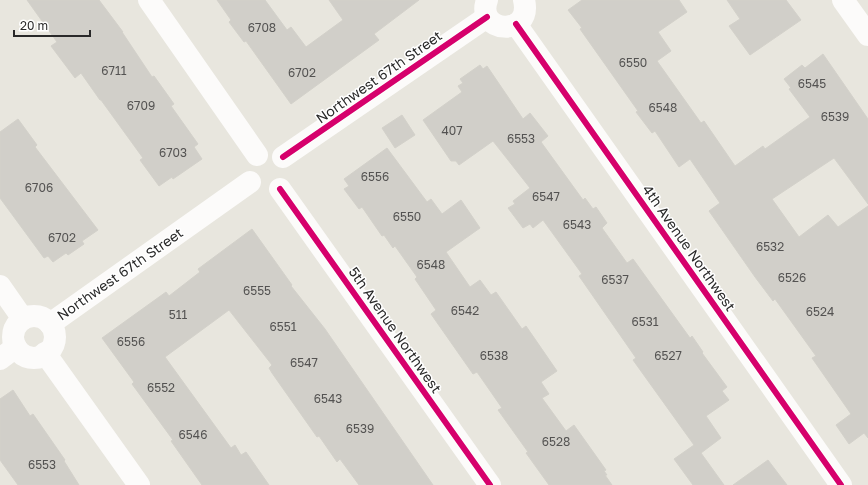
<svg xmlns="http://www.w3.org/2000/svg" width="868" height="485" font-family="'Golos Text',sans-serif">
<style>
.building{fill:#d1cfc9;stroke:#d3d1ca}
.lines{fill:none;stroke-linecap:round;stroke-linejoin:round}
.minor{stroke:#fcfbfa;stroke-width:22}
.cycleway-casing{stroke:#fff;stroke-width:8}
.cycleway{stroke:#d6006c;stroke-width:6}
.labels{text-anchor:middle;stroke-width:3;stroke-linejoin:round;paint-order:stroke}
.number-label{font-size:12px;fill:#545352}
.street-label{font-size:14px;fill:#292929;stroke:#fff}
</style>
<rect width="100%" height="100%" fill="#e8e6de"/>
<g class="building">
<polygon points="27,0 99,0 123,32 122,32 152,77 154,76 174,104 171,106 198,144 194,147 202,159 173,179 172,177 159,186 140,160 143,158 101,100 100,100 81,73 75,78 51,46 57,42"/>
<polygon points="217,0 265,0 287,30 291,27 306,47 343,20 329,0 419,0 374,34 379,40 291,104 246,41 244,42 229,22 231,20"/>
<polygon points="582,0 679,0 687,12 658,32 671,51 657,61 701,123 704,121 735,166 763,146 765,149 810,117 789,89 791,88 784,79 802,65 805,68 823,54 868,119 868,204 834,158 772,199 799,237 828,215 838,227 868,206 868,438 864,433 849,444 836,425 851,414 812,358 816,356 775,299 773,301 755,277 709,211 720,203 690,159 679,167 655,131 652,133 636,112 638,111 580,29 582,28 568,10"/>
<polygon points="727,0 786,0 801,20 750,55 729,26 740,19"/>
<polygon points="480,65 483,69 487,66 523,119 530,113 548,136 541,142 583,200 585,198 593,209 596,207 607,223 602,228 627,263 633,259 690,338 692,336 703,352 702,353 727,387 722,391 729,400 706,416 721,438 701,453 724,485 693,485 674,459 694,445 633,360 636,358 579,276 582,274 543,220 533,228 530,224 523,228 508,208 515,204 513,201 530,188 493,141 459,165 456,161 451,161 423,120 462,92 458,86 463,83 460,79"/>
<polygon points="402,115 415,135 395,148 382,128"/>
<polygon points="18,119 37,145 35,147 98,230 82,241 84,244 68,255 66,253 53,262 48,256 44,258 0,198 0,132"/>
<polygon points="387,148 427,202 431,199 442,214 461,200 480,228 446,252 470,287 480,280 491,295 496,292 522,329 526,326 557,371 541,382 549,394 542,398 566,431 574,425 606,470 604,471 607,475 605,475 612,485 549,485 526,453 528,452 498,410 502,408 477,372 473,374 431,314 436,310 415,279 417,277 395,246 393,248 384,235 382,236 362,207 359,209 344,189 349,186 344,179"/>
<polygon points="252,229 292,285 291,286 325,329 433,485 359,485 340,459 337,462 319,436 317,437 272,373 269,368 272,365 229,310 165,357 231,448 235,445 241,455 246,452 269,485 202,485 171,441 173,440 132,384 134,382 102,338 166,292 169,296 200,272 198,269"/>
<polygon points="13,390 30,416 33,414 65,460 64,461 79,485 18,485 0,460 0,399"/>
<polygon points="768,460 787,485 733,485"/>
</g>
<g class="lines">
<g class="minor">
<polyline points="149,0 257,155"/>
<path d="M487,0C475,33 533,38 524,0"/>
<polyline points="843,0 868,35"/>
<polyline points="516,24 841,485"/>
<polyline points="283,157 487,17"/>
<polyline points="280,189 490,485"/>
<polyline points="0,286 23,319"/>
<circle cx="34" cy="337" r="21"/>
<polyline points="50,324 250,182"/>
<polyline points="45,353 139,485"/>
<polyline points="0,359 16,347"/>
</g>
<defs>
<g id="cycleway">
<polyline points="516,24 841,485"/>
<polyline points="283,157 487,17"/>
<polyline points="280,189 490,485"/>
</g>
</defs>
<use href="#cycleway" class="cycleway-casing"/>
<use href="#cycleway" class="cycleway"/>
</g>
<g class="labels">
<g class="number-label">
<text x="262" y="32">6708</text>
<text x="633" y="67">6550</text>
<text x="114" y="75">6711</text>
<text x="302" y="77">6702</text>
<text x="812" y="88">6545</text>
<text x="141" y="110">6709</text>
<text x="663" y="112">6548</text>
<text x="835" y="121">6539</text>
<text x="452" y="135">407</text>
<text x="521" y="143">6553</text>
<text x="173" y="157">6703</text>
<text x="375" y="181">6556</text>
<text x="39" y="192">6706</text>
<text x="546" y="201">6547</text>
<text x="407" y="221">6550</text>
<text x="577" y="229">6543</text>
<text x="62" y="242">6702</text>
<text x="770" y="251">6532</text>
<text x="431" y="269">6548</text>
<text x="792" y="282">6526</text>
<text x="615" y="284">6537</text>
<text x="257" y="295">6555</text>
<text x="465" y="315">6542</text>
<text x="820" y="316">6524</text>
<text x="178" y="319">511</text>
<text x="645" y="326">6531</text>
<text x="283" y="331">6551</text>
<text x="131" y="346">6556</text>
<text x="494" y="360">6538</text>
<text x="668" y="360">6527</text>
<text x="304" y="367">6547</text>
<text x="161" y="392">6552</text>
<text x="328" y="403">6543</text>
<text x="360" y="433">6539</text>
<text x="193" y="439">6546</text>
<text x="556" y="446">6528</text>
<text x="42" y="469">6553</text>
</g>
<g class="street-label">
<text transform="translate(379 77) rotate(-35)" y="5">Northwest 67th Street</text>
<text transform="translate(689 248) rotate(55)" y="5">4th Avenue Northwest</text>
<text transform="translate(120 274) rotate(-35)" y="5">Northwest 67th Street</text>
<text transform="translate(395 330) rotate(55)" y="5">5th Avenue Northwest</text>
</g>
</g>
<path d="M14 30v6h76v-6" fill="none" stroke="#292929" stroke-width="2"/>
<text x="20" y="30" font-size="12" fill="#292929" stroke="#ffffff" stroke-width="3" paint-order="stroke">20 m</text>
</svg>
